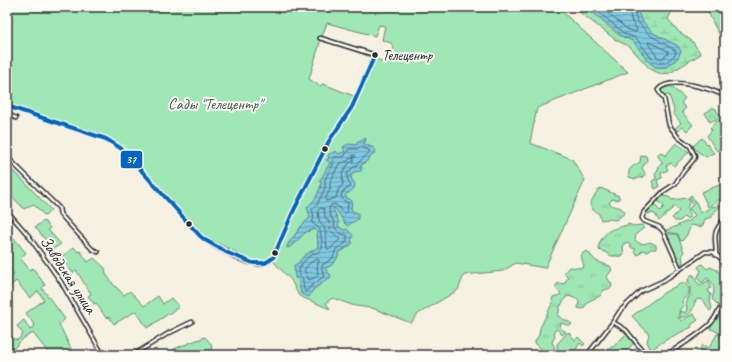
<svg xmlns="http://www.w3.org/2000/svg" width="732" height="362" font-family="Caveat,sans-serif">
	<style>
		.grass { fill: url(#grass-tufts); stroke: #658970 }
		.wetland { fill: url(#wetland-marsh); stroke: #658970 }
		.garden { fill: #9fe7b4; stroke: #658970; fill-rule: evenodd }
		.water { fill: url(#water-rules); stroke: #5e8998 }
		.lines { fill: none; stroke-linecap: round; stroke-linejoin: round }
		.shore { stroke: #4d6a74; stroke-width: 1 }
		.minor-casing { stroke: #2b2b2b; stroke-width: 5.5 }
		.tertiary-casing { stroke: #2b2b2b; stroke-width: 6 }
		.minor { stroke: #fdfcf7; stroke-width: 2.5 }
		.tertiary { stroke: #fdfcf7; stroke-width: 3 }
		.bus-1-casing { stroke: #fdfcf7; stroke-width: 7 }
		.bus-1 { stroke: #0065bd; stroke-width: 4 }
		.bus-dot { fill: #2b2b2b; stroke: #fdfcf7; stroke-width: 1.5 }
		.labels { text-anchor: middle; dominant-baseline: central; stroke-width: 4; stroke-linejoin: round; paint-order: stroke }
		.bus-label { font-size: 15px; fill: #2b2b2b; stroke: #fdfcf7; text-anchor: start }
		.park-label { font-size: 16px; fill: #485a4d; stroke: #fdfcf7 }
		.street-label { font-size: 16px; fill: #2b2b2b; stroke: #fdfcf7 }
		.line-badge { stroke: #fdfcf7; stroke-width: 1.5 }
		.badge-label { font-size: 11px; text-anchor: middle; font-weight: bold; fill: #fff }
	</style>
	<defs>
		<pattern id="grass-tufts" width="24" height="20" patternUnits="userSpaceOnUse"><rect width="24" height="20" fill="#9fe7b4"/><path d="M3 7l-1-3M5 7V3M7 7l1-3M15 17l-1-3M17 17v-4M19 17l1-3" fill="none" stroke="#89c69b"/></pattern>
		<pattern id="wetland-marsh" width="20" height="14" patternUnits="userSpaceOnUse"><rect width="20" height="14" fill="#9fe7b4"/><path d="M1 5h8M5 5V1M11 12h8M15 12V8" fill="none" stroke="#89c69b"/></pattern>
		<pattern id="water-rules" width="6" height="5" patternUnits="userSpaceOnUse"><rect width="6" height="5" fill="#80c8e1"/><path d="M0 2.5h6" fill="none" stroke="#69a3b7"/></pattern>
	</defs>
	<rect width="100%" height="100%" fill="#f7f1e3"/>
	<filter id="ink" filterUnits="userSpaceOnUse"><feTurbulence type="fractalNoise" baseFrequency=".025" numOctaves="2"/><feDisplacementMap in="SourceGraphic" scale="8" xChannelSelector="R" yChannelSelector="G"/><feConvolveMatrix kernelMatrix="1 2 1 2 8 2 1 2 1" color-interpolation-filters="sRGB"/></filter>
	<g filter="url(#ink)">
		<g class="grass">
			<polygon points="713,108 716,109 717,112 720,114 725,113 725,119 715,119 710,122 705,113"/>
			<path d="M643,155L646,156L647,160L642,168C644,171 646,174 644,177L635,179L629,177C627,167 634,166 640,162L641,156Z"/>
			<path d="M600,188L603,189L619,196V199L616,200L612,199L609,203L611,205C616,207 622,206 625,213L616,220L608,219L601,220L599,214L593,210L590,204L596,193Z"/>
			<path d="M691,195L697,204L700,212H703L711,207L717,206L720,200L722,202L720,207L715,211L712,217L705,219L703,225L700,227L691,225L687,235L682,241L680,240L678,234L667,232L666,230C674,229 681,222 690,221L695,215L690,210V207L693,205L689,197Z"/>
			<path d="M629,224L633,226L642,225L644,228L636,234L635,240C640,245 644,244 650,242L656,245V249H651L647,252L643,250L638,255L634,252L636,249L632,248L628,243H624L623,249L624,255L620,257L618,256H611L605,252L599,250V244C608,226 614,230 629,224Z"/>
			<path d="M587,251L596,261L610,266C614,272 609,272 607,277L612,285L611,288L604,290L600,296L589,301L583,309L578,308L579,300L569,296L566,297L560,307L558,316L572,324L570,326L561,323L560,328L566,332L562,335L557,329L554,331L555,336L552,342L556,351L561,355H540L541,349L535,343V341L539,335L540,328L553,302L552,300L553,297L560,295L561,294L555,287L558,283L564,284L568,277L564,273L569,267L582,268L584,266L581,256L583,253Z"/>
			<path d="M691,275H694L696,281L701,285L709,280L711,288L708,290L711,295L710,300L712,309L710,311L703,300L697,299C691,307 696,314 680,318V312L682,311L685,313L687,309L686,304L690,293V287L688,280Z"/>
			<polygon points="725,314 725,320 723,322 725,324 725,333 720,334 714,330 710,329 717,318"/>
		</g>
		<g class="wetland">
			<path d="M573,7C594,7 605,28 623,37C626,39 631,39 634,42C643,50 650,72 666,67C670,66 675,60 678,58V46L653,33L640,19L636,7H674L668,19L679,32L692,41L701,54L670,73L661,74L650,69L630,47L616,40Z"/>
			<path d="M706,7H718C722,20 725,31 725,44L714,25Z"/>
		</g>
		<g class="garden">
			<path d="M7,7H557L628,72L537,108L530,143L572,159L585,180L545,268L516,263L503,271L464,275L458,290L418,314L411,323L372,308L355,306L332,298L326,303L330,309L299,296L291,280L270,258L256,262L205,237L126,150L111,139L7,104ZM327,23L375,36L379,25L385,26L382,40L391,43L394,48L386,63L378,60L372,53L322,37ZM321,39L371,57L354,96L323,84L320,86L309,79ZM366,140L364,144L368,145L376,151L367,161L361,165L362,169L354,172L352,175H350L352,180L349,193L346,194L345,196L346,199L347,198L352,201L351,208L352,221L349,224H345L341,216L334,207L333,209L336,217L338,226L352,237L350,246L339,253C337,260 333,266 325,268L331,276C327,279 324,282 320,285C316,289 315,287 310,294L300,289L299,279L295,265L299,263C301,255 312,252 318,247L317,231L315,229L306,232L290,247L287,248L288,244L303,224L309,219L310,216L307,207L313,203L321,187L323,176L325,174L330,163L327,159L329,158L328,155L343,153L351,145H356Z"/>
			<polygon points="670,86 685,98 681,103 686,108 682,112 693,125 687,131 683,127 677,132 674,129 681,123 673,113 674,110 669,95 664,96 660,89"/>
			<polygon points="716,121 725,121 725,144 717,151 707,136 712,130 710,128"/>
			<polygon points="702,138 714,153 706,157 697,151 693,146"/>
			<polygon points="676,143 689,152 674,166 671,163 666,166 668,170 661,173 662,178 657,180 659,187 655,189 652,181 656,179 655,173 659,169 658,166 663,163 657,155 661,152 665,156"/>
			<polygon points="12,171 17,174 51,210 45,216 33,204 24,209 7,191 7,174"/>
			<path d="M725,183V195C719,199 714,204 708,207L701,192Z"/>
			<polygon points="661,196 669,197 672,200 688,198 690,202 687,207 689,210 688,213 691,217 686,219 684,217 680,221 675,221 672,218 679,211 675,206 659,221 655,214 651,213 647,214 645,212 654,204 660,211 664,207 657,200"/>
			<polygon points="44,221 50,228 48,230 61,244 53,249 35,227"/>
			<polygon points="667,234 677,234 684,252 682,254 683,263 682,264 679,263"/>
			<polygon points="13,237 26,253 20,258 30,270 33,268 45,285 42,288 65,319 59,324 74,355 50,355 33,333 24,338 13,349 7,343 7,337 9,334 14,339 18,340 23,334 17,326 24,320 30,330 35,326 26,313 44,300 38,291 30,298 16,281 10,286 7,283 7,279 14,274 7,265 7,238 9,240"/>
			<polygon points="74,247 78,252 80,251 88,262 94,258 105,268 106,274 113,284 124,295 130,291 144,306 158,296 163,304 171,298 179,307 147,328 136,311 114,324 109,317 106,318 96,303 94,304 88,296 91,294 76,270 73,273 60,258"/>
			<path d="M702,264L707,269L710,267L717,270L725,279V307H720L712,299C715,291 715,283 707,278L702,283L697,278L701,271L698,267Z"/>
			<path d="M684,282L689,288V293L682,301L684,306L680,309L678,317L681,321L693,314L698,320L691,325L692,327C677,334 664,340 651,350L647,342L649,334L632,316L665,292Z"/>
			<polygon points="568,332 575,340 578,337 585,344 583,346 580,343 572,355 566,355 562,351 560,352 557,347 557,344"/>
			<polygon points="626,334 635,342 629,348 636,354 642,351 645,355 603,355 611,346 613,347"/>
			<polygon points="717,334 725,338 725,349 721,355 692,355 699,350 703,345 709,348"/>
			<polygon points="205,337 212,345 211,351 207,355 169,355 168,353 176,348"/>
		</g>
		<g class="water">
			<polygon points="581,7 636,7 641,19 653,33 678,46 681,51 678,58 666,67 656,67 649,62 633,41 623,37 594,13"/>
			<path d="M366,138L364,144L374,148L376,151L367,161L361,165V171L354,172L352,175H350L352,180L355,184C355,192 348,191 345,196L346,198L350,199L352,201L351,208L352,211L358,213V219L347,226L334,207L333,209L339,222L338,226L344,230L347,229L353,235L351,240L353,243L339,252C338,260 332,266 325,268L331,276L330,278C323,280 321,285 314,288L309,297L301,294L299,284V279L295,278L294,265L299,263C301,255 312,252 318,247L317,231L315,229L306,232L290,247L287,248L288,244L303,224L309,219L310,216L307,207C314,202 321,191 321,182L319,181C324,176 325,169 330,163L326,160L329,158L328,155L336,151L339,154L345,151L343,148L344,146L349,144L356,145L358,141H361Z"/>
		</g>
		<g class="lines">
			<g class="shore">
				<polyline points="589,7 596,10 625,34 636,38 652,59 657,63 665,63 675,55 676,51 650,35 637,21 633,7"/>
				<polyline points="600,7 627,29 636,32 637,29 632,22 628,7"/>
				<polygon points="649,42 668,51 668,54 663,58 658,58 649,45"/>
				<path d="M360,147L369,150L370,152L359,162L356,166L351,169L347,174L348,181L351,186L349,188L343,191L341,196L343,200L348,203L347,212L344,213L335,204L331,205L329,209L330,215L334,222L335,228L341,234L347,235V242L336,249L333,258L322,265V269L324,276L317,282L312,285L307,291H305C301,285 306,280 299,274C298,266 306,258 313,254C315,253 319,253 321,250C323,247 322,241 321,237C320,227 319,228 312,223L314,217L312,209L317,205L325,188V179L333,165V157H344L349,149H357Z"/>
				<path d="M353,155H355L356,157L353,158V162L349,163C343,172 341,173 343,184L338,190L336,198L326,201L325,199L330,190V182L339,164L348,161L350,158H353Z"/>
				<polygon points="321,208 324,209 325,217 329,222 330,230 340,239 329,250 327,248 325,229 319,220 318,211"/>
				<polygon points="316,259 319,260 317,267 318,274 314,278 309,280 304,270 308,265"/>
			</g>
			<defs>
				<g id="minor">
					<polyline points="320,38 375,55"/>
					<polyline points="7,114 16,118"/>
					<polyline points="7,157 59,208 60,214 92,249 98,252"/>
					<polyline points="7,211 28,235 61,282 103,355"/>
					<path d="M716,255C716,235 711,235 725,218"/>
					<path d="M680,269L663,231L659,227L644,221L642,218L644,212L664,191L675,184L683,172L694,159L695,156L690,146L678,137L669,125L664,99L658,90C670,75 711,89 725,96"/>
					<polyline points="7,285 8,289 7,292"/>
					<polyline points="613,322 626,330 646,355"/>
					<polyline points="133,355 169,333 192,322"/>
					<polyline points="587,355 613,322 620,311 641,291 663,281 705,252 713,252 725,262"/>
					<path d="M667,355C681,344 699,336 711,323C715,319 716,314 720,309L725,308"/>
				</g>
				<path id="tertiary" d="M7,106L106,139L122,149L200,236C211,245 244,264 259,264C265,264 269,262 273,258L292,214L329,141L352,107L375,55"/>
			</defs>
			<use href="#minor" class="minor-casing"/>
			<use href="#tertiary" class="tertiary-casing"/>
			<use href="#minor" class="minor"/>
			<use href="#tertiary" class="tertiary"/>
			<defs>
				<polyline id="bus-1" points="7,106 106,139 122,149 200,236 205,240 228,253 253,263 265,263 273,258 292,214 329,141 352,107 375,55"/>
			</defs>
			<use href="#bus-1" class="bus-1-casing"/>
			<use href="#bus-1" class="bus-1"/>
		</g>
	</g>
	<g class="bus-dot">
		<circle cx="375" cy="55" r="3.5"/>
		<circle cx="325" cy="149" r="3.5"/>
		<circle cx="189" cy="224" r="3.5"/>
		<circle cx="275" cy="253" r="3.5"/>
	</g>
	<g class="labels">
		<g class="bus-label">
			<text x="382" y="55">Телецентр</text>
		</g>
		<g class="park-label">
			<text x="215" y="104">Сады "Телецентр"</text>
		</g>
		<g class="street-label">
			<text transform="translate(68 275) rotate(57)">Заводская улица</text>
		</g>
	</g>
	<rect class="line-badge" x="120" y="150" width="23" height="19" rx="4" fill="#0065bd"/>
	<g class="badge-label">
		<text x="131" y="163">37</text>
	</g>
	<rect width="732" height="362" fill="none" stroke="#fdfcf7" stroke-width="24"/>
	<rect x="12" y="12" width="708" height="338" fill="none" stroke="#2b2b2b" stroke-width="1.5" filter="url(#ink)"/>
</svg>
